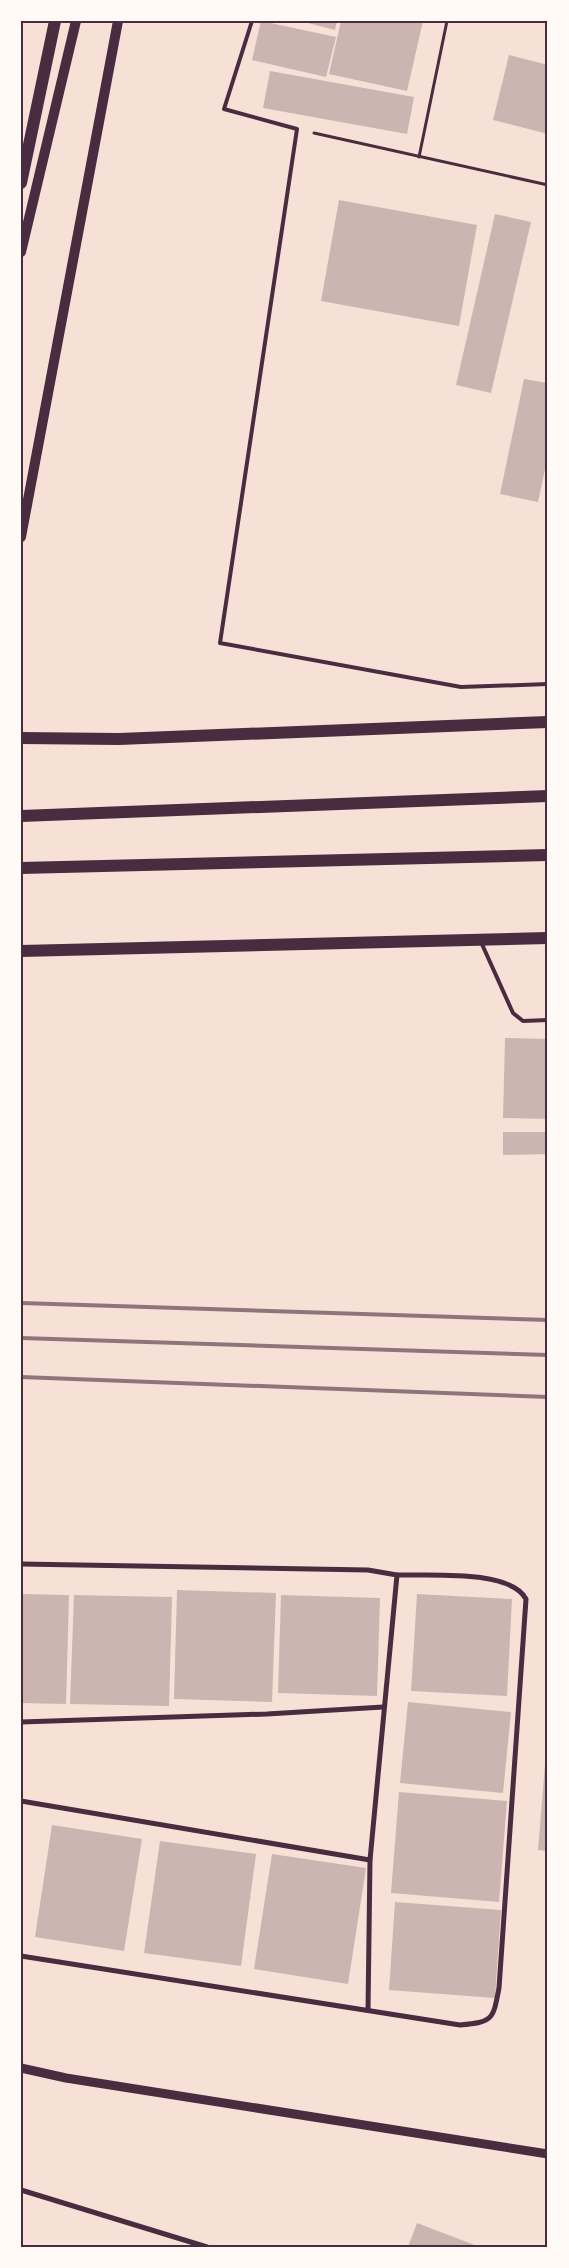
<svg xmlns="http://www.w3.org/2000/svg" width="569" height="2268" font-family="'Public Sans',sans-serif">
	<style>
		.building { fill: #ccb4b1 }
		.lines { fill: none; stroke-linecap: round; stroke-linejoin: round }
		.path { stroke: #4a2c40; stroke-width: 3 }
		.service { stroke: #4a2c40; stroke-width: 4 }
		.minor { stroke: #4a2c40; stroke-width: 5 }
		.tertiary { stroke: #4a2c40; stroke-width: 9 }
		.secondary { stroke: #4a2c40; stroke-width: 10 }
		.primary { stroke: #4a2c40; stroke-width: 12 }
		.rail { stroke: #8f747c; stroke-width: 4 }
		.neatline { fill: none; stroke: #4a2c40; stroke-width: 2 }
	</style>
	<rect width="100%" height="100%" fill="#f7e1d7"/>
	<g class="building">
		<polygon points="261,21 336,37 326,77 252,60"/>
		<polygon points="300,21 337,21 335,30"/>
		<polygon points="341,21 423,21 407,91 329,74"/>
		<polygon points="509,55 548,65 548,134 493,120"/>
		<polygon points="270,71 414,97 407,134 263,108"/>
		<polygon points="339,200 477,225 459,326 321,301"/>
		<polygon points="495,214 531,222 491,393 456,385"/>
		<polygon points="524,379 548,383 548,455 538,502 500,494"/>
		<polygon points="505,1038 548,1039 548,1119 503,1118"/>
		<polygon points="503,1132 548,1132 548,1154 503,1155"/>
		<polygon points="177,1590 276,1593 272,1702 174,1699"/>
		<polygon points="21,1594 69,1595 66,1704 21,1703"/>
		<polygon points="417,1594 512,1599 507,1696 411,1691"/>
		<polygon points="74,1595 172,1597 169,1706 70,1704"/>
		<polygon points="281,1595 380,1598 377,1696 278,1693"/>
		<polygon points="408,1702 511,1712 503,1793 400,1783"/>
		<polygon points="545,1764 548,1764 548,1851 538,1850"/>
		<polygon points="399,1792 507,1801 499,1902 391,1893"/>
		<polygon points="52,1825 142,1839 124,1951 35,1937"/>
		<polygon points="160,1841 256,1854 241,1966 144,1953"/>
		<polygon points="272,1854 366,1868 348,1984 254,1969"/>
		<polygon points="395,1902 501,1910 495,1998 389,1990"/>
		<polygon points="417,2223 480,2247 408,2247"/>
	</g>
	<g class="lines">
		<g class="path">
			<polyline points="314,133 548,185"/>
			<polyline points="419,157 447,21"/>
		</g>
		<g class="service">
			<polyline points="252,21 224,109 297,129 220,643 461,687 548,684"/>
			<polyline points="481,942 513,1013 523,1021 548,1020"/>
		</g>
		<g class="minor">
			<polyline points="21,1564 368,1570 397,1575 370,1860 21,1801"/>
			<polyline points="21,1722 267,1714 383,1707"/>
			<path d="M21,1956L460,2025C493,2022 493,2020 499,1988L526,1599C510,1569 428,1576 397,1575"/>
			<polyline points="368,2010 370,1860"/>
			<polyline points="21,2190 207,2247"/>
		</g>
		<polyline class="tertiary" points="21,2068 66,2078 548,2154"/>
		<g class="secondary">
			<polyline points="21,252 76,21"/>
			<polyline points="21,537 118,21"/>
		</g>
		<g class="primary">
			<polyline points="21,183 55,21"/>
			<polyline points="21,738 119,739 548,722"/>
			<polyline points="21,816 548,796"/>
			<polyline points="21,868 548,855"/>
			<polyline points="21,951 548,938"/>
		</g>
		<g class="rail">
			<polyline points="21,1303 548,1320"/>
			<polyline points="21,1338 548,1355"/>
			<polyline points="21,1377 548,1397"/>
		</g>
	</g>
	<rect width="569" height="2268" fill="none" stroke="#fffaf5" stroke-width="45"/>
	<rect x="22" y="22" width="524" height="2224" class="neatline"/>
</svg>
